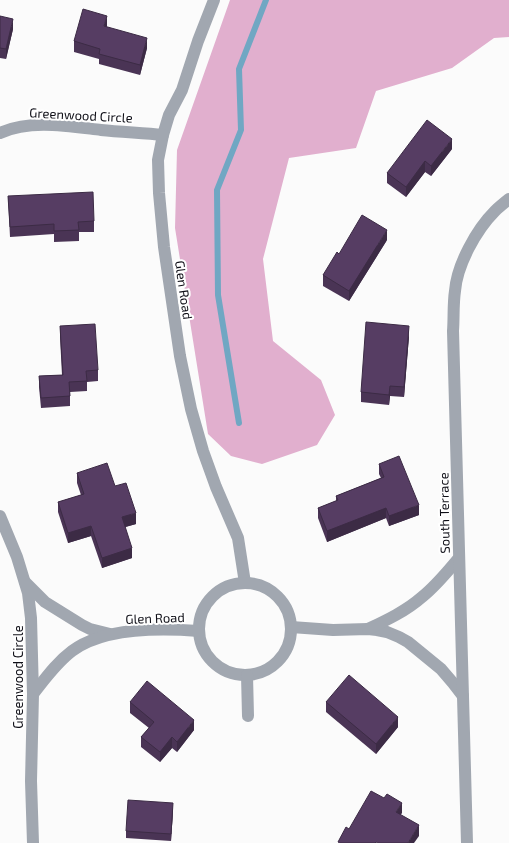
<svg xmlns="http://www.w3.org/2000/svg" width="509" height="843" font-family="'Exo 2',sans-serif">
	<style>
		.forest { fill: #e1afce }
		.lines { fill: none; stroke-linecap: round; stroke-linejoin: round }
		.stream { stroke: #70a7c3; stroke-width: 6 }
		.street { stroke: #a1a7b0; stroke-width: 12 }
		.wall { fill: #4a3455 }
		.shaded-wall { fill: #3c2b45 }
		.building { fill: #563d63; stroke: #3c2b45 }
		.labels { text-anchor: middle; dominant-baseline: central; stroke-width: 4; stroke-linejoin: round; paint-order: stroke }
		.street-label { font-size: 13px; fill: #0f0f17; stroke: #fff }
	</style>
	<rect width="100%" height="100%" fill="#fbfbfb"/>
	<polygon class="forest" points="230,0 509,0 509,37 494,38 452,68 376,91 356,148 289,158 263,259 273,341 321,380 335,415 317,445 262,464 231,456 208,434 175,228 177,150"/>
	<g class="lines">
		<polyline class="stream" points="239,423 218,295 217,190 241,130 239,69 266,0"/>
		<g class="street">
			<polyline points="214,0 198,41 182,90 169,115 163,135 158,160 159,193 164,247 180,356 191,409 203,451 216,487 238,538 245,583"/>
			<path d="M0,133C30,119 68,126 101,130C121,132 142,133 163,135"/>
			<polyline points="0,516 17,557 28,593 31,618 33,694 31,781 33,843"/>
			<polyline points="25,582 45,602 82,625 90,629 110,634"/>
			<circle cx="245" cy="629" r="46"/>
			<polyline points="291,627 333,630 368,629 377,630 387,632 399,637 408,642 441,669 453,683 463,696"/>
			<path d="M368,629C387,620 406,611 422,597C436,586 447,572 459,558"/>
			<polyline points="247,675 248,716"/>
			<path d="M33,694C45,679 56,663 72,651C104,627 160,628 199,631"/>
			<path d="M467,843L453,331C454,318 453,304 455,291C457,265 476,230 495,211C499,207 504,203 509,199"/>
		</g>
	</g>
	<g class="wall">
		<polygon points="0,16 13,29 6,59 0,58"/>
		<polygon points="107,27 147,48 140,75 99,64 99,59 74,52 74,41"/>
		<polygon points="452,149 431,176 425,172 406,197 387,183 387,173"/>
		<polygon points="8,196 94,221 94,232 79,232 79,241 54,242 54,234 10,237"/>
		<polygon points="387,240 349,301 323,286 323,275"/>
		<polygon points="60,326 98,370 98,381 87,382 87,391 70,392 70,406 41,408 39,387 39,376 62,375 60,337"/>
		<polygon points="409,336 404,397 390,396 389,405 361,402 361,392"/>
		<polygon points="379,464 419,515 389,526 386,518 327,542 318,518 318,508 336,501 336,496 381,478 379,474"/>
		<polygon points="77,473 115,486 136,524 125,527 132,558 102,568 91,536 68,543 58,512 58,502 81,495 77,483"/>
		<polygon points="130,702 194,730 177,752 172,748 160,762 141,747 141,737 149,728 130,713"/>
		<polygon points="326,702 398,727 376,754 326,712"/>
		<polygon points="173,810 171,841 126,838 126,831"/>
	</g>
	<g class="shaded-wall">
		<polygon points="107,16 107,26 104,36 104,26"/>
		<polygon points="13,19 13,29 6,59 6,49"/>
		<polygon points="147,38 147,48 140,75 140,65"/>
		<polygon points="452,139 452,149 431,176 431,166"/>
		<polygon points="425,161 425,172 406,197 406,187"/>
		<polygon points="387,230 387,240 349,301 349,291"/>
		<polygon points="409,326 409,336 404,397 404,387"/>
		<polygon points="390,386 390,396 389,405 389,395"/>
		<polygon points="419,505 419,515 389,526 389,516"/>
		<polygon points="386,508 386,518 327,542 327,531"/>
		<polygon points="136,513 136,524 122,528 122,517"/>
		<polygon points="91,526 91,536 68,543 68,533"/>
		<polygon points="132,548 132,558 102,568 102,558"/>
		<polygon points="398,717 398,727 376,754 376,744"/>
		<polygon points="194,720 194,730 177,752 177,742"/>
		<polygon points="172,737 172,748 160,762 160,752"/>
		<polygon points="173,803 173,810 171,841 171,834"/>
		<polygon points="402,803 402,813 396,822 396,812"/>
		<polygon points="419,825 419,836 414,843 408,843"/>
	</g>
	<g class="building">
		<polygon points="83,9 107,16 104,26 147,38 140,65 99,54 100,49 74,41"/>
		<polygon points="0,16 13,19 6,49 0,48"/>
		<polygon points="427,120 452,139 431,166 425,161 406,187 387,173"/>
		<polygon points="93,192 94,221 78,222 79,230 54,231 54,224 10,227 8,196"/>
		<polygon points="362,215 387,230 349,291 323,275 337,252 339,254"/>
		<polygon points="366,322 409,326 404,387 390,386 389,395 361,392"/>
		<polygon points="95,324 98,370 86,371 87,381 69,382 70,396 41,398 39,376 63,375 60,326"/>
		<polygon points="399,456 419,505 389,516 386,508 327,531 318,508 338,500 336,496 384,477 379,464"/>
		<polygon points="107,463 115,486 126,483 136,513 122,517 132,548 102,558 91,526 68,533 58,502 84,494 77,473"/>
		<polygon points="349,675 398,717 376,744 326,702"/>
		<polygon points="147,681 194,720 177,742 172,737 160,752 141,737 154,722 130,702"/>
		<polygon points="371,791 384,798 387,794 402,803 396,812 419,825 408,843 378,843 376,842 375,843 340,843 338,842 346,827 349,829"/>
		<polygon points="128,800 173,803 171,834 126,831"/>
	</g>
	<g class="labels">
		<g class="street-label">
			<text transform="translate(81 115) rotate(3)">Greenwood Circle</text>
			<text transform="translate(184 290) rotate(82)">Glen Road</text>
			<text transform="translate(444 513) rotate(-91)">South Terrace</text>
			<text transform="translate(155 618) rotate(-2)">Glen Road</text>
			<text transform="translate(18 677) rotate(-90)">Greenwood Circle</text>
		</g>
	</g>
</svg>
